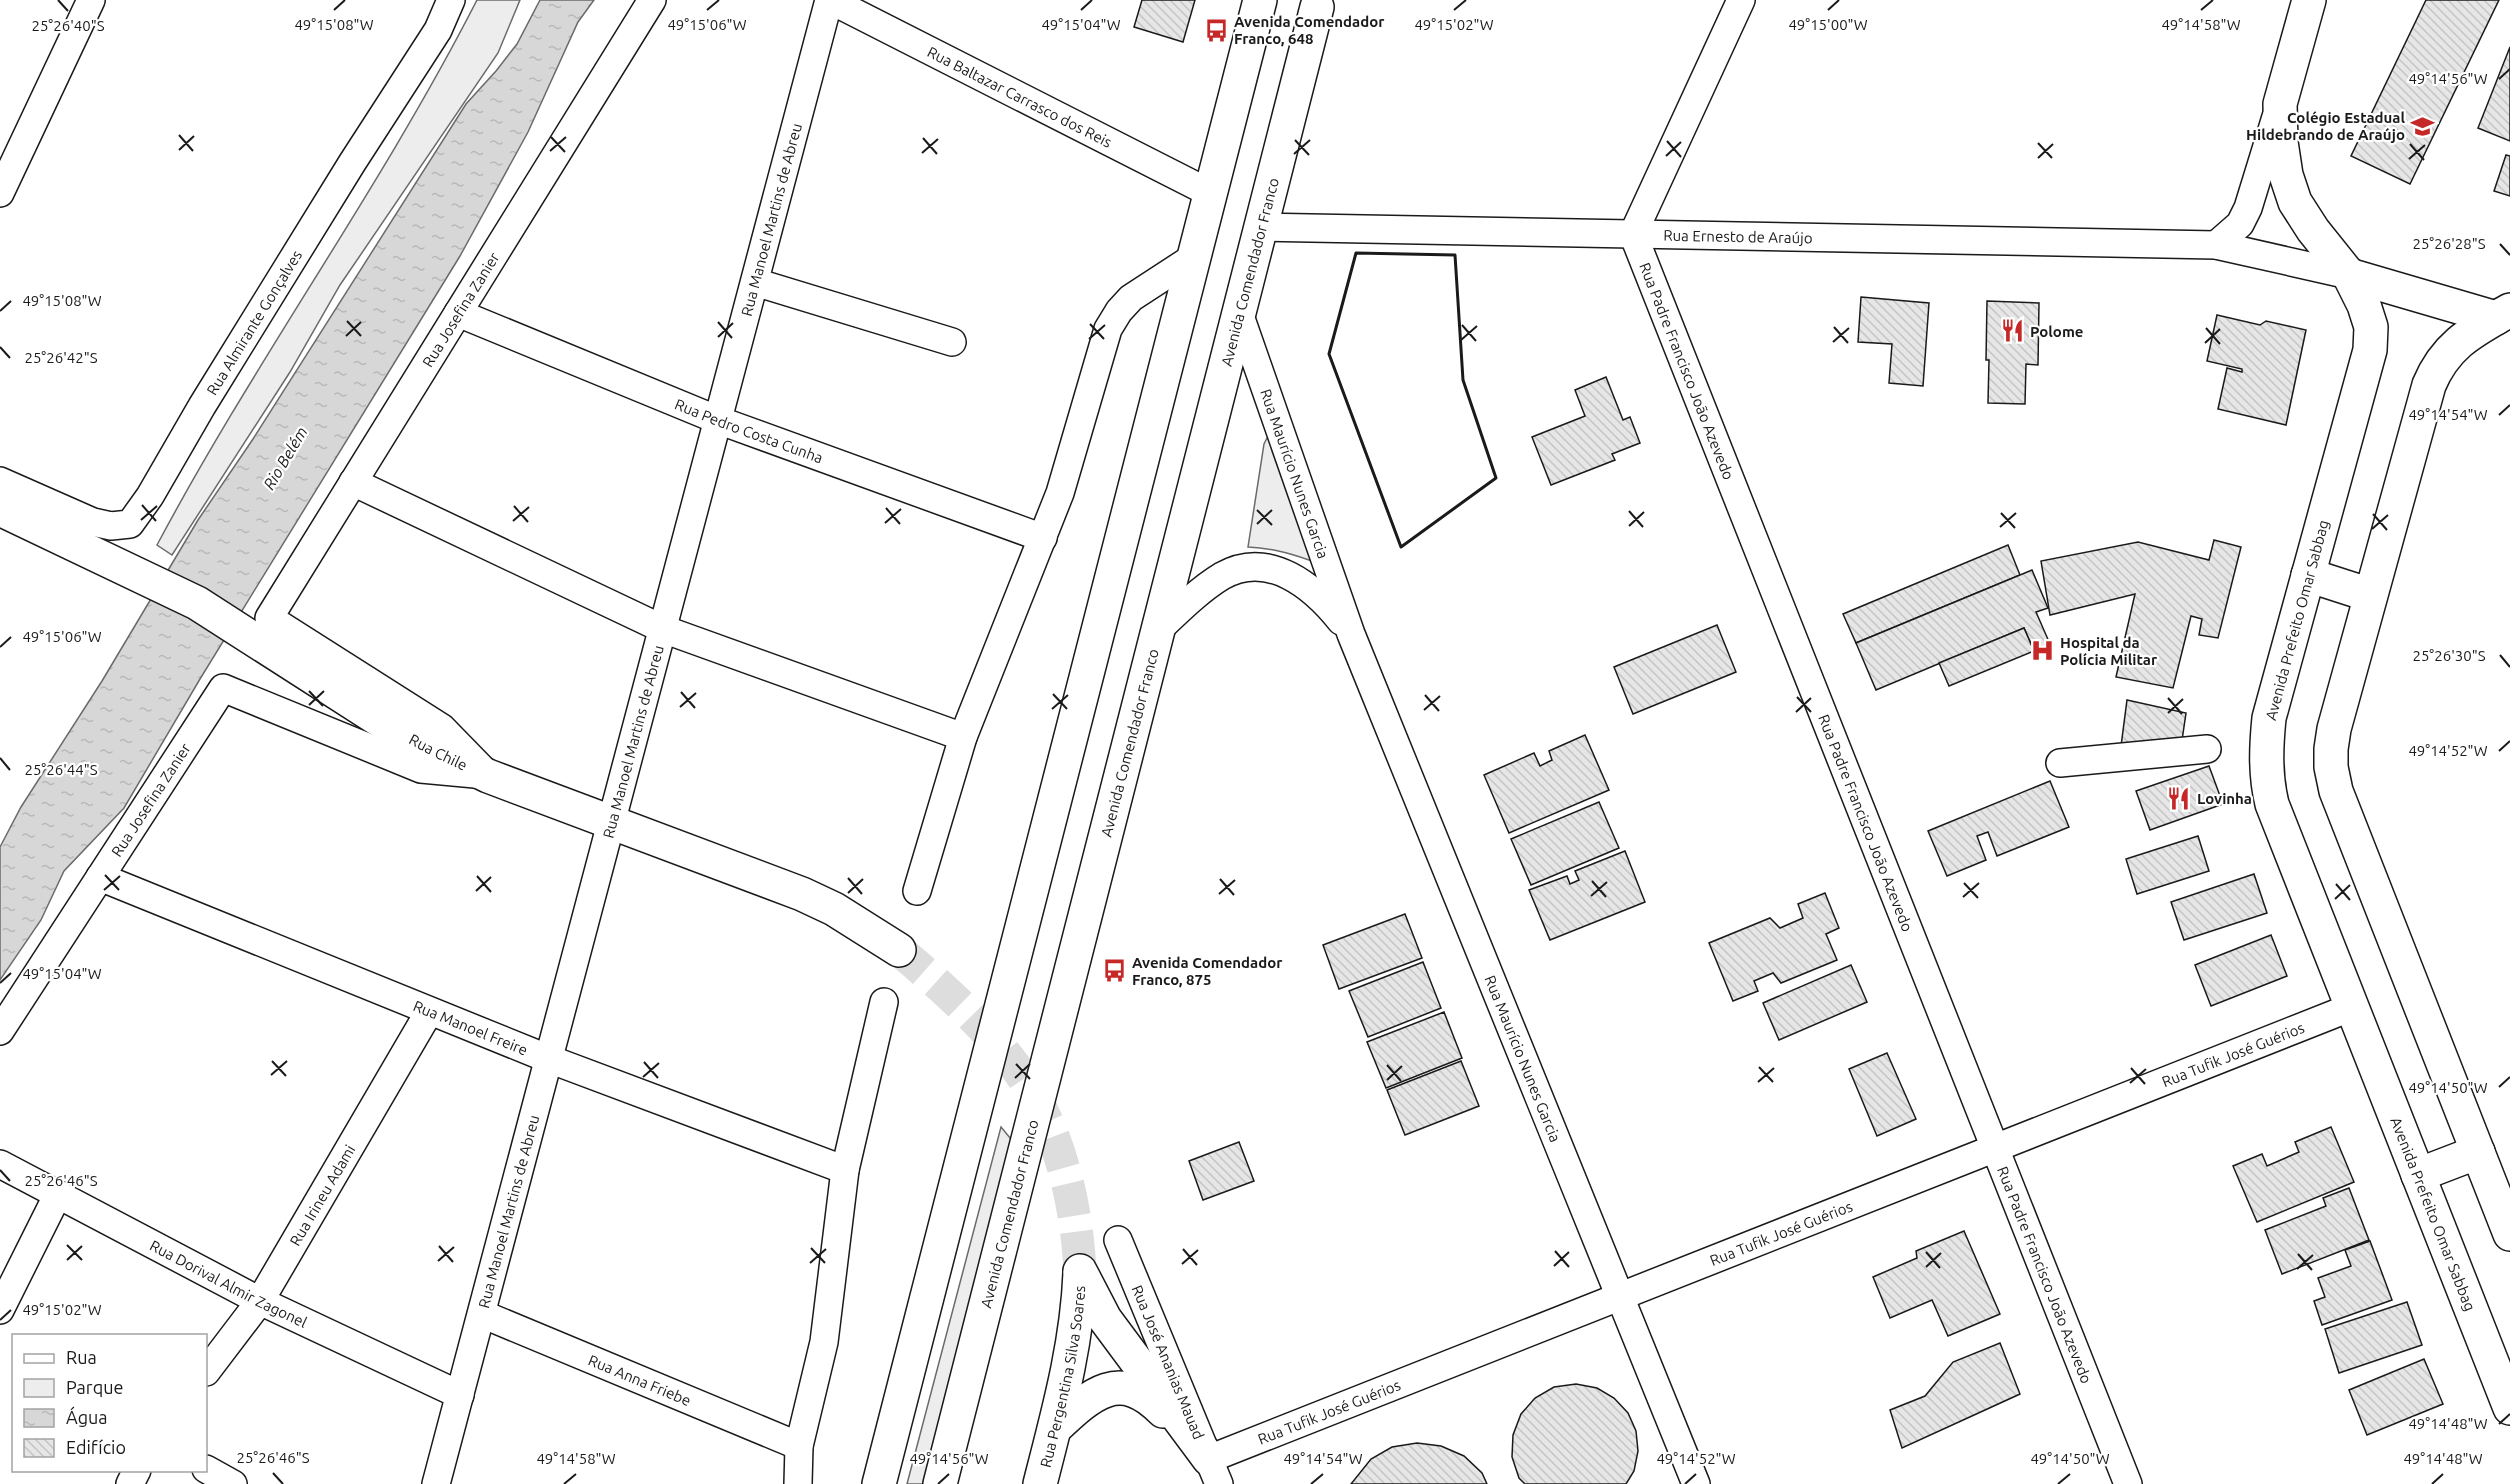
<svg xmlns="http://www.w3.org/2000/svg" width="2510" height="1484" font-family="Ubuntu,sans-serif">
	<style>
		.green { fill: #ededed; stroke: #6a6a6a; stroke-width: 1.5 }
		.water { fill: url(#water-ripples); stroke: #6a6a6a; stroke-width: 1.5 }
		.building { fill: url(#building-back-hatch); stroke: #1a1a1a; stroke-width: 1.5 }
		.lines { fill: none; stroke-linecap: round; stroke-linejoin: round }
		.secondary-tunnel { stroke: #ddd; stroke-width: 33; stroke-dasharray: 33 16; stroke-linecap: butt }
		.street-casing { stroke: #1a1a1a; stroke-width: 30 }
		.secondary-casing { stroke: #1a1a1a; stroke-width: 36 }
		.primary-casing { stroke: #1a1a1a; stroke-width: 36 }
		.highway-casing { stroke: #1a1a1a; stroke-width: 36 }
		.street { stroke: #fff; stroke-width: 27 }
		.secondary { stroke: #fff; stroke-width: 33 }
		.primary { stroke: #fff; stroke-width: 33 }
		.highway { stroke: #fff; stroke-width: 33 }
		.wall { stroke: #1a1a1a; stroke-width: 3 }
		.ticks { fill: none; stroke: #1a1a1a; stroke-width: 2 }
		.labels { text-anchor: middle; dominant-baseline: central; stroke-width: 4.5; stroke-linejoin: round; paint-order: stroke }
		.poi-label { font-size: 15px; font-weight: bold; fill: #1a1a1a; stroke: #fff; text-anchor: start }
		.street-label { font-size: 15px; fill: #1a1a1a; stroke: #fff }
		.water-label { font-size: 16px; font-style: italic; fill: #1a1a1a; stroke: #fff }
		.ticks-label { font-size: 15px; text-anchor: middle; fill: #1a1a1a; stroke: #fff; stroke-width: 4.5; stroke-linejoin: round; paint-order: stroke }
	</style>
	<defs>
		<pattern id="water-ripples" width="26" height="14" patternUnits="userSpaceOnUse" patternTransform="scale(1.5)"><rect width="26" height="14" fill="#d7d7d7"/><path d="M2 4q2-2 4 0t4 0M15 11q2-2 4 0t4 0" fill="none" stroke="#b8b8b8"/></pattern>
		<pattern id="building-back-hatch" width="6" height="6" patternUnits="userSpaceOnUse" patternTransform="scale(1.5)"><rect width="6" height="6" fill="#e6e6e6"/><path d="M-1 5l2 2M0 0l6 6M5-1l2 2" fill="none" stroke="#c5c5c5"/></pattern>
	</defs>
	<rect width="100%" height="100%" fill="#fff"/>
	<g class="green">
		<path d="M477,0H520L498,53L340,285L290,372L172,555L157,545C256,359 381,188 477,0Z"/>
		<path d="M1267,438L1272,439L1320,564C1296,555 1274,548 1248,547L1264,444Z"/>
		<polygon points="1001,1127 1020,1150 933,1484 907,1484"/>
	</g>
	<polygon class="water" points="540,0 594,0 578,22 528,132 460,256 200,679 124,808 64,871 41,920 0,980 0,847 21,807 102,681 198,520 253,439 466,104 496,71 517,44"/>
	<g class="building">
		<polygon points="1142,0 1195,0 1183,42 1134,27"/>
		<polygon points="2426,0 2499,0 2410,184 2351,156"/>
		<polygon points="2510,47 2510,141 2478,128"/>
		<polygon points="2506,155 2510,156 2510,196 2494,191"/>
		<polygon points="1861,297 1929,303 1923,386 1889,383 1892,344 1858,342"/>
		<polygon points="1987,301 2039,303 2038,365 2026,364 2025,404 1988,403 1989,360 1986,360"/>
		<polygon points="2217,315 2260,325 2266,321 2306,330 2286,425 2218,409 2227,368 2242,372 2242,369 2207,361"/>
		<polygon points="1606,377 1623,420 1630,417 1640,443 1612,454 1615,460 1551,485 1532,437 1585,416 1575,390"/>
		<polygon points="2214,540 2241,547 2218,638 2199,635 2202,619 2191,616 2173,688 2116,677 2135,594 2050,615 2041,561 2138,542 2209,560"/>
		<polygon points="2008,545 2020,575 1856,643 1843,614"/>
		<polygon points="2032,570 2048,608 2036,612 2050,644 2034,651 2024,628 1876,690 1856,643"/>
		<polygon points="1717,625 1736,672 1633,714 1614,667"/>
		<polygon points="2024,628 2034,651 1949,686 1939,663"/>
		<polygon points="2127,700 2186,713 2181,747 2120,754"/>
		<polygon points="1585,735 1609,790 1509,833 1484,775 1534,753 1540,766 1552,760 1549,751"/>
		<polygon points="2209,766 2223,804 2150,830 2136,791"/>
		<polygon points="2050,781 2069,827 1997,856 1988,832 1977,836 1986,860 1947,876 1928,831"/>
		<polygon points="1599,802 1619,848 1531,885 1511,839"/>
		<polygon points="2198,836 2209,871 2137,894 2126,859"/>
		<polygon points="1625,851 1645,902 1550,940 1529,890 1567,876 1570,884 1579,880 1575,871"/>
		<polygon points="2254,874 2267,913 2184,940 2171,902"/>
		<polygon points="1825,893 1839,928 1826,934 1837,960 1781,983 1773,973 1754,981 1758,991 1733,1001 1709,943 1770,918 1780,928 1803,918 1798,904"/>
		<polygon points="1405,914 1422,958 1339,989 1323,945"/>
		<polygon points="2271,935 2287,976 2211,1006 2195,965"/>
		<polygon points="1423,962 1441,1008 1368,1037 1349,991"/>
		<polygon points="1851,965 1867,1002 1779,1040 1763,1003"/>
		<polygon points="1444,1012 1462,1058 1386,1088 1367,1042"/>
		<polygon points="1887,1053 1916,1119 1877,1136 1849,1069"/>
		<polygon points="1461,1061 1479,1106 1405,1135 1387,1090"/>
		<polygon points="2331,1127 2354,1182 2257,1222 2233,1166 2262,1154 2267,1166 2299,1152 2295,1142"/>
		<polygon points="1239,1142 1254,1181 1203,1200 1189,1161"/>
		<polygon points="2349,1188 2369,1240 2282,1274 2265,1230 2326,1206 2323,1198"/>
		<polygon points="1964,1231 2000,1314 1948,1336 1932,1300 1890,1318 1873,1277 1917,1258 1916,1251"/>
		<polygon points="2370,1241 2392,1300 2322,1325 2314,1301 2325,1297 2318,1278 2351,1266 2345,1250"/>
		<polygon points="2407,1302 2422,1345 2339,1373 2325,1329"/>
		<polygon points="2000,1343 2020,1394 1902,1448 1890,1410 1925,1396 1953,1362"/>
		<polygon points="2424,1359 2443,1404 2367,1435 2349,1390"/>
		<polygon points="1576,1384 1597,1388 1614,1398 1628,1413 1636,1431 1638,1451 1634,1471 1626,1484 1525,1484 1519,1478 1512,1457 1513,1435 1521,1414 1535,1398 1554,1387"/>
		<polygon points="1417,1443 1441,1446 1464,1456 1482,1473 1487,1484 1351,1484 1371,1459 1392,1447"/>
	</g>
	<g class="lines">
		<path class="secondary-tunnel" d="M899,950C947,991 1006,1043 1036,1099C1064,1151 1077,1212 1080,1271"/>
		<defs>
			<g id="street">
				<path id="s1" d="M830,0L1210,193"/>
				<path id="s2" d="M1741,0L1633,234L2128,1484"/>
				<polyline points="0,193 91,0"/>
				<path id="s3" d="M1260,227L2216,245L2349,275"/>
				<polyline points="2216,245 2240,224 2248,208 2276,117"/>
				<polyline points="755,282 952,342"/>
				<path id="s4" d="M458,313L718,420L1043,538"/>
				<path id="s5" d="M1239,313L1351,634L1696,1484"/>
				<path id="s6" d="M0,481L93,522L111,526L130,524L150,496L202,406L352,163L438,30L451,0"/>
				<polyline points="353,482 663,629 963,737"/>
				<path d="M1158,630C1178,611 1199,590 1222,576C1269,549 1314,587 1341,621"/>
				<polyline points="2060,763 2207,749"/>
				<path id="s7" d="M481,768L442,728L269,618L652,0"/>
				<path id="s8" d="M100,877L549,1059L845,1170"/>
				<polyline points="917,891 963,737 1060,493 1108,329 1119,311 1131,298 1194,257"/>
				<path id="s9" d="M0,1031L223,688L421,769L475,774"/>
				<path id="s10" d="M0,1164L260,1301L460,1395"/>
				<path id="s11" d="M1118,1240L1219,1484"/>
				<polyline points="0,1310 58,1194"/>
				<path id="s12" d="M482,1314L799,1446"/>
				<path id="s13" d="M206,1372L260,1301L429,1012"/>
				<path id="s14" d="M1209,1459L2352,1007"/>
				<polyline points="206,1469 233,1484"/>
				<polyline points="130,1484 137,1470"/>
				<path id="s15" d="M436,1484L829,0"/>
				<polyline points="798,1484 799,1446 824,1342 845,1170 884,1002"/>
			</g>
			<g id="secondary">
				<path id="s16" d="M0,509L197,603L389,726L434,750L488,776L802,894L834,909L899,950"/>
				<polyline points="1080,1271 1105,1319 1209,1459"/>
				<path d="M1055,1428C1091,1394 1120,1367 1163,1411"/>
				<path id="s17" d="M1040,1484C1058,1413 1077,1346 1080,1273"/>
			</g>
			<g id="primary">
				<path id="s18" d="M2309,0L2280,104L2281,142L2286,175L2295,202L2313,230L2349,275L2364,305L2371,327L2370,350L2269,718C2266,748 2265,775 2272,804L2510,1408"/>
				<polyline points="2349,275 2496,318"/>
				<path d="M2510,310C2473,331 2446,344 2429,385L2334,729L2331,749V767L2336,791L2510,1234"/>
				<polyline points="2308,575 2370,595"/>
				<polyline points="2418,1175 2478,1152"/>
			</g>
			<g id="highway">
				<polyline points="879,1484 1260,0"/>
				<path id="s19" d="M940,1484L1317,7"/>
			</g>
		</defs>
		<use href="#street" class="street-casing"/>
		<use href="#secondary" class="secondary-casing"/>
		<use href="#primary" class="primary-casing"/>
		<use href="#highway" class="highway-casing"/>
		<use href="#street" class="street"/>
		<use href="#secondary" class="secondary"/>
		<use href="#primary" class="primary"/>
		<use href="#highway" class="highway"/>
		<polygon class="wall" points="1356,253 1455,255 1463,380 1496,478 1401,547 1329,354"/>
	</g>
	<path class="ticks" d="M58,0L68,11M334,10L345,0M707,10L719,0M1081,10L1092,0M1454,10L1466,0M1828,10L1839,0M2201,10L2213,0M2499,79L2510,69M179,135L193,151M551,137L565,152M923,138L937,154M1295,140L1309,155M1667,141L1681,157M2038,143L2052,158M2410,144L2424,160M179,150L194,136M550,151L566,137M922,153L938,139M1294,154L1310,140M1666,156L1681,142M2038,158L2053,144M2409,159L2425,145M2500,244L2510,255M0,311L11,301M347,321L361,336M718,322L732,338M1090,324L1104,339M1462,325L1476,341M1834,327L1848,343M2206,328L2220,344M346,336L361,322M718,337L733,323M1089,339L1105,325M1461,340L1477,326M1833,342L1849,328M2205,343L2220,329M0,347L10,358M2499,415L2510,405M142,505L156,521M514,506L528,522M886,508L900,524M1257,510L1272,525M1629,511L1643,527M2001,513L2015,528M2373,514L2387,530M141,520L157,506M513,521L529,507M885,523L901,509M1257,524L1272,510M1629,526L1644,512M2000,527L2016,513M2372,529L2388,515M0,647L11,637M2500,655L2510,667M309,691L323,706M681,692L695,708M1053,694L1067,709M1425,695L1439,711M1797,697L1811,712M2168,698L2182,714M309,705L324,691M680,707L696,693M1052,709L1068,695M1424,710L1440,696M1796,712L1811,698M2168,713L2183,699M2499,751L2510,741M0,758L10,770M105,875L119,890M477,876L491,892M848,878L862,894M1220,879L1234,895M1592,881L1606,897M1964,883L1978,898M2336,884L2350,900M104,890L120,876M476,891L491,877M848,893L863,879M1219,894L1235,880M1591,896L1607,882M1963,897L1979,883M2335,899L2350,885M0,983L11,973M272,1061L286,1076M644,1062L658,1078M1016,1064L1030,1079M1387,1065L1401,1081M1759,1067L1773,1082M2131,1068L2145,1084M271,1075L287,1061M643,1077L659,1063M1015,1078L1030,1064M1387,1080L1402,1066M1758,1082L1774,1068M2130,1083L2146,1069M2499,1087L2510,1077M0,1170L10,1181M67,1245L82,1260M439,1246L453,1262M811,1248L825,1263M1183,1249L1197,1265M1555,1251L1569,1267M1926,1252L1940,1268M2298,1254L2312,1270M67,1260L82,1246M438,1261L454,1247M810,1263L826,1249M1182,1264L1198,1250M1554,1266L1569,1252M1926,1267L1941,1253M2297,1269L2313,1255M0,1320L11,1310M2499,1424L2510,1414M273,1473L283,1484M564,1484L576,1474M938,1484L949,1474M1311,1484L1323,1474M1685,1484L1696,1474M2058,1484L2070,1474M2432,1484L2443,1474"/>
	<defs>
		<symbol id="bus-bare" viewBox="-9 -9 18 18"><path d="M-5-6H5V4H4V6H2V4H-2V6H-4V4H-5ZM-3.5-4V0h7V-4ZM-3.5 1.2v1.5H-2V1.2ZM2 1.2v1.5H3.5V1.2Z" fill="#c62828" stroke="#fff" stroke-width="2.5" paint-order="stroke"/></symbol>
		<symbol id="school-bare" viewBox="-9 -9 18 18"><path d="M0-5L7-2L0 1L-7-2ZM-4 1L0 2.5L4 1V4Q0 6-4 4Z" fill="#c62828" stroke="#fff" stroke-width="2.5" paint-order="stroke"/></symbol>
		<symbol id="restaurant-bare" viewBox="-9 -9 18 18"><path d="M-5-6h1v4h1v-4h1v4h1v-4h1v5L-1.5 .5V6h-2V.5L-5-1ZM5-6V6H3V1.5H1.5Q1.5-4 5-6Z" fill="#c62828" stroke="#fff" stroke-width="2.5" paint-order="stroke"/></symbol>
		<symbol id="hospital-bare" viewBox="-9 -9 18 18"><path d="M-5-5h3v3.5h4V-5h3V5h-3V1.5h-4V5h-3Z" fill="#c62828" stroke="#fff" stroke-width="2.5" paint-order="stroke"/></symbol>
	</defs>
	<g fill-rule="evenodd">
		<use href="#bus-bare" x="1200" y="14" width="33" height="33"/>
		<use href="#school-bare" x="2406" y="110" width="33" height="33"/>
		<use href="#restaurant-bare" x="1996" y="314" width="33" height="33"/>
		<use href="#hospital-bare" x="2026" y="634" width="33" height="33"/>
		<use href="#restaurant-bare" x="2162" y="782" width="33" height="33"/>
		<use href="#bus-bare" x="1098" y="954" width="33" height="33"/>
	</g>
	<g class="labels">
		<g class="poi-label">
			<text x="1234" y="21">Avenida Comendador<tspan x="1234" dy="17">Franco, 648</tspan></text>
			<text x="2405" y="117" text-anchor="end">Colégio Estadual<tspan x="2405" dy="17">Hildebrando de Araújo</tspan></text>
			<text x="2030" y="331">Polome</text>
			<text x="2060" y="642">Hospital da<tspan x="2060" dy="17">Polícia Militar</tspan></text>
			<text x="2197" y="798">Lovinha</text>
			<text x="1132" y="962">Avenida Comendador<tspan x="1132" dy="17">Franco, 875</tspan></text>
		</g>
		<g class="street-label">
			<text stroke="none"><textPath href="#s1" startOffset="213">Rua Baltazar Carrasco dos Reis</textPath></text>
			<text stroke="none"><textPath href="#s15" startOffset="1308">Rua Manoel Martins de Abreu</textPath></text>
			<text stroke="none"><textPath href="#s3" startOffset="478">Rua Ernesto de Araújo</textPath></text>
			<text stroke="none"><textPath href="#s19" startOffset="1251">Avenida Comendador Franco</textPath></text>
			<text stroke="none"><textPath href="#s7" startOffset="624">Rua Josefina Zanier</textPath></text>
			<text stroke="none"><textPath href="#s6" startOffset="376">Rua Almirante Gonçalves</textPath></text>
			<text stroke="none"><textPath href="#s2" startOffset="405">Rua Padre Francisco João Azevedo</textPath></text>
			<text stroke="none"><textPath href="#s4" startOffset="314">Rua Pedro Costa Cunha</textPath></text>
			<text stroke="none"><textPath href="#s5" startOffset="170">Rua Maurício Nunes Garcia</textPath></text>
			<text transform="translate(2297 620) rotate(-75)">Avenida Prefeito Omar Sabbag</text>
			<text stroke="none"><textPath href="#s15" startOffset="768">Rua Manoel Martins de Abreu</textPath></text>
			<text stroke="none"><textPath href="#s19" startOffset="765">Avenida Comendador Franco</textPath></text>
			<text stroke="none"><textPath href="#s16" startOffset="502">Rua Chile</textPath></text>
			<text stroke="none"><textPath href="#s9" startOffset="276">Rua Josefina Zanier</textPath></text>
			<text stroke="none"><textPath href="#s2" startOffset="891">Rua Padre Francisco João Azevedo</textPath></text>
			<text stroke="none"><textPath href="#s8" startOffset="400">Rua Manoel Freire</textPath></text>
			<text stroke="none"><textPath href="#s14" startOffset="1101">Rua Tufik José Guérios</textPath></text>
			<text stroke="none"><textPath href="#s5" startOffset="798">Rua Maurício Nunes Garcia</textPath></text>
			<text stroke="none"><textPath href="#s13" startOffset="212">Rua Irineu Adami</textPath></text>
			<text stroke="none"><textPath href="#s15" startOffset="282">Rua Manoel Martins de Abreu</textPath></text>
			<text stroke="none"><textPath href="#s19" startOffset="279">Avenida Comendador Franco</textPath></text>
			<text stroke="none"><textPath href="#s18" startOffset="1287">Avenida Prefeito Omar Sabbag</textPath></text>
			<text stroke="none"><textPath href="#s14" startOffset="615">Rua Tufik José Guérios</textPath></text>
			<text stroke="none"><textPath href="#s2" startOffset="1377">Rua Padre Francisco João Azevedo</textPath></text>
			<text stroke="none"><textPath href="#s10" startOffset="258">Rua Dorival Almir Zagonel</textPath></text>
			<text stroke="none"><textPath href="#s11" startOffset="132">Rua José Ananias Mauad</textPath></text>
			<text stroke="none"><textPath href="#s17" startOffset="110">Rua Pergentina Silva Soares</textPath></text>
			<text stroke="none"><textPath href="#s12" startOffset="171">Rua Anna Friebe</textPath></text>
			<text stroke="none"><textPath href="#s14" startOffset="129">Rua Tufik José Guérios</textPath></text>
		</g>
		<g class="water-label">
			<text transform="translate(285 458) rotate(-59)">Rio Belém</text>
		</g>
	</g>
	<g class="ticks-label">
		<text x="707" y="30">49°15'06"W</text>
		<text x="1081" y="30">49°15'04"W</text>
		<text x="334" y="30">49°15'08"W</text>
		<text x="1454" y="30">49°15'02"W</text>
		<text x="1828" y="30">49°15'00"W</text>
		<text x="2201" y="30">49°14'58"W</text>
		<text x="68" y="31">25°26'40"S</text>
		<text x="2448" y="84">49°14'56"W</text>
		<text x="2449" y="249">25°26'28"S</text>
		<text x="62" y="306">49°15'08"W</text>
		<text x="61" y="363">25°26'42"S</text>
		<text x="2448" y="420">49°14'54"W</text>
		<text x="62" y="642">49°15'06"W</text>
		<text x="2449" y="661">25°26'30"S</text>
		<text x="2448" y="756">49°14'52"W</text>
		<text x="61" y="775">25°26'44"S</text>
		<text x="62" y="979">49°15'04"W</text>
		<text x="2448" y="1093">49°14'50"W</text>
		<text x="61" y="1186">25°26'46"S</text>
		<text x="62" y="1315">49°15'02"W</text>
		<text x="2448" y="1429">49°14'48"W</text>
		<text x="273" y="1463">25°26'46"S</text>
		<text x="576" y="1464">49°14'58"W</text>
		<text x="949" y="1464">49°14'56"W</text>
		<text x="1323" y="1464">49°14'54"W</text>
		<text x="1696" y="1464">49°14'52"W</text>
		<text x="2070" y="1464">49°14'50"W</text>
		<text x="2443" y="1464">49°14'48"W</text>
	</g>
	<rect x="12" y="1334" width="195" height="138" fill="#ffffff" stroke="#a3a3a3" stroke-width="1.5"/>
	<rect x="24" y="1354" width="30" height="9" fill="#ffffff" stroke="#a3a3a3" stroke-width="1.5"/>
	<text x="66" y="1364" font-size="18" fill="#1a1a1a">Rua</text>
	<rect x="24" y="1379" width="30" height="18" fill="#ededed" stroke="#a3a3a3" stroke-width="1.5"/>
	<text x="66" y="1394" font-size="18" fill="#1a1a1a">Parque</text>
	<rect x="24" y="1409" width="30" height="18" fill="url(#water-ripples)" stroke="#a3a3a3" stroke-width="1.5"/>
	<text x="66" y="1424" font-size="18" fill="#1a1a1a">Água</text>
	<rect x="24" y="1439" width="30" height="18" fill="url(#building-back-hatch)" stroke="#a3a3a3" stroke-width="1.5"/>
	<text x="66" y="1454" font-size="18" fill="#1a1a1a">Edifício</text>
</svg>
